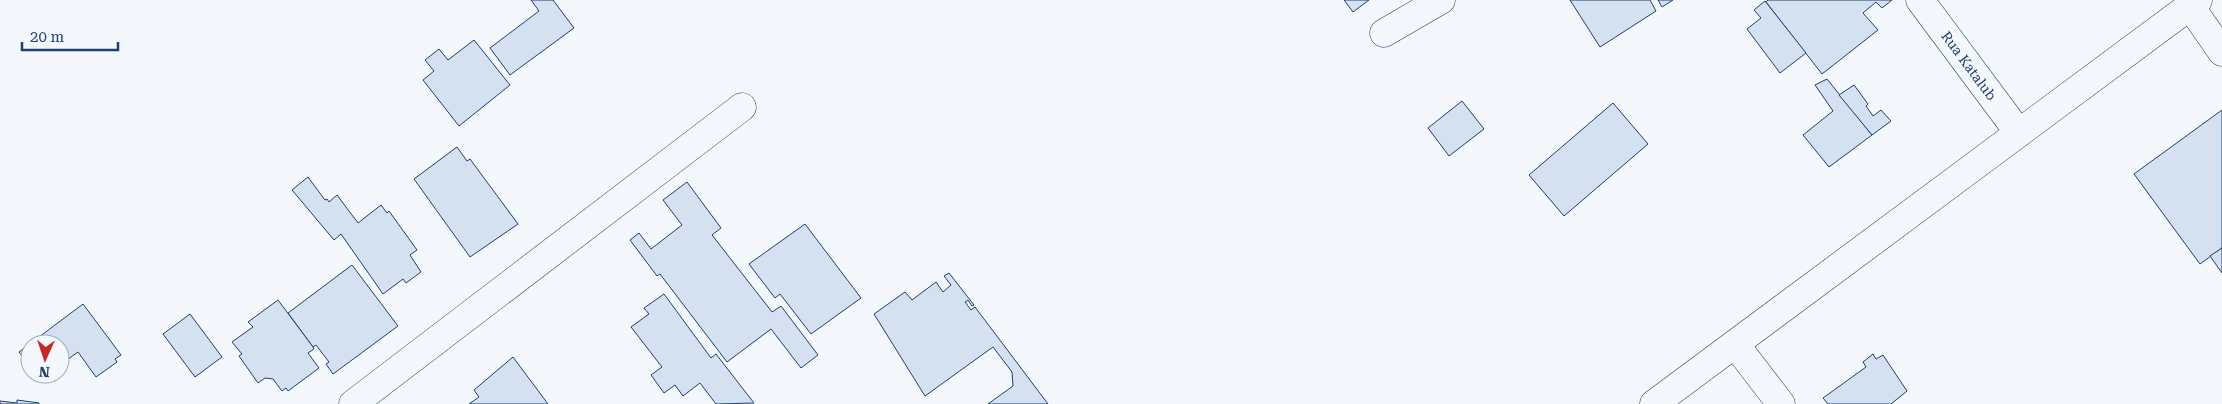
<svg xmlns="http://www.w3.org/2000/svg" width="2222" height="404" font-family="'Roboto Serif',serif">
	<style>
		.building { fill: #d5e0f0; stroke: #1d3f73 }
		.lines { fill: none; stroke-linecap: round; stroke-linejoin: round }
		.minor-casing { stroke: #1d3f73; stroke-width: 29 }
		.major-casing { stroke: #1d3f73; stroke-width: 29 }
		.minor { stroke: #f4f7fb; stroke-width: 28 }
		.major { stroke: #f4f7fb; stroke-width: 28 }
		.labels { text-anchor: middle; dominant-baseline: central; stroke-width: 4; stroke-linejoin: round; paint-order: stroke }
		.street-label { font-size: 14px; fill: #1d3f73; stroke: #f4f7fb }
	</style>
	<rect width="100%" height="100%" fill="#f4f7fb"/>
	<g class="building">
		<polygon points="531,0 553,0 574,28 510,75 490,48 539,11"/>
		<polygon points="1344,0 1369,0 1353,12"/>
		<polygon points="1570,0 1650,0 1656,11 1600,47"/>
		<polygon points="1658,0 1673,0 1662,7"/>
		<polygon points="1768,0 1892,0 1882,8 1876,2 1863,13 1878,30 1822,74 1766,2"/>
		<polygon points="1765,1 1806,53 1780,73 1747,29 1761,18 1754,10"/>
		<polygon points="474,40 510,85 459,126 423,80 434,71 425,60 439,49 448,60"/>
		<polygon points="1827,79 1872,135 1829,167 1803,135 1833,111 1815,85"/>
		<polygon points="1854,85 1868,104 1866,106 1873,116 1881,110 1891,121 1872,135 1839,95"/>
		<polygon points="1462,101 1484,129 1449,156 1428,128"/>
		<polygon points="1613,103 1648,144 1564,216 1529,175"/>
		<polygon points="2222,110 2222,248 2200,264 2134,174"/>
		<polygon points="457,147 467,161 470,159 518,224 470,257 414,179"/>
		<polygon points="308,177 325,200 327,199 329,202 337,195 358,223 381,205 387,213 389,211 417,250 410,255 421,272 406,283 403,279 383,294 341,234 334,240 292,190"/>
		<polygon points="687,182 721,228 712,235 772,312 781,306 818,355 801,368 771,329 727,362 660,274 657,276 630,240 639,233 651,249 682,225 663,200"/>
		<polygon points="805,224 861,298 811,334 780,294 775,298 749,264"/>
		<polygon points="2222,248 2222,273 2210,256"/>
		<polygon points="352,265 398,326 333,374 326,364 329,362 316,345 313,347 288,313"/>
		<polygon points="949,273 974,305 972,306 968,300 965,302 971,310 975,307 1048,404 988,404 1013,386 1012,372 993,347 925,396 874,314 905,292 912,300 936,282 943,292 951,285 944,276"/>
		<polygon points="664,294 711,358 716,354 754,403 716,404 700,383 683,396 675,385 664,393 651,375 662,367 631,327 649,314 644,308"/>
		<polygon points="278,300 313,347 314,349 308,353 319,368 288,391 286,388 282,391 273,379 265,378 258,383 239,356 242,354 232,342 253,327 248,322"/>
		<polygon points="83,304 121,355 115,359 117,362 96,377 78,352 60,365 60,344 30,344 30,366 19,352"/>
		<polygon points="190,314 222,357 195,377 163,334"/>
		<polygon points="1873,354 1876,359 1883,355 1907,391 1891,404 1828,404 1823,398 1866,367 1863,362"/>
		<polygon points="513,357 548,404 469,404 479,397 474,390"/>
		<polygon points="36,374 49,374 40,380"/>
		<polygon points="17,400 39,403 39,404 0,404 0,401 17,403"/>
	</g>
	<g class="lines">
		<defs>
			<g id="minor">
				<path id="s1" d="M1920,0L2019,133"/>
				<polyline points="2190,6 2222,52"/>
				<polyline points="1384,33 1441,0"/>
				<polyline points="1735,344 1781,404"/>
				<polyline points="353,404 742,107"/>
			</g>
			<polyline id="major" points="1654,404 2198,0"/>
		</defs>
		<use href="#minor" class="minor-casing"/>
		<use href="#major" class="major-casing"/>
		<use href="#minor" class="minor"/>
		<use href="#major" class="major"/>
	</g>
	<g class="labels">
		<g class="street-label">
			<text stroke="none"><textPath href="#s1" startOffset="82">Rua Katalub</textPath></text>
		</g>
	</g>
	<g transform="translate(45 359) rotate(183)"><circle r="24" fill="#f4f7fb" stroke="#9eadc5"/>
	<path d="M0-4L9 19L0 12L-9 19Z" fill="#c62828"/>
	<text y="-8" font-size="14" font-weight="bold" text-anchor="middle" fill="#1d3f73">N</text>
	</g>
	<path d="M22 42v8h96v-8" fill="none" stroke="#1d3f73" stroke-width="2.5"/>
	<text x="30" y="42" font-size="15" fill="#1d3f73" stroke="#f4f7fb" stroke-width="4" paint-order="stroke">20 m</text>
</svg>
